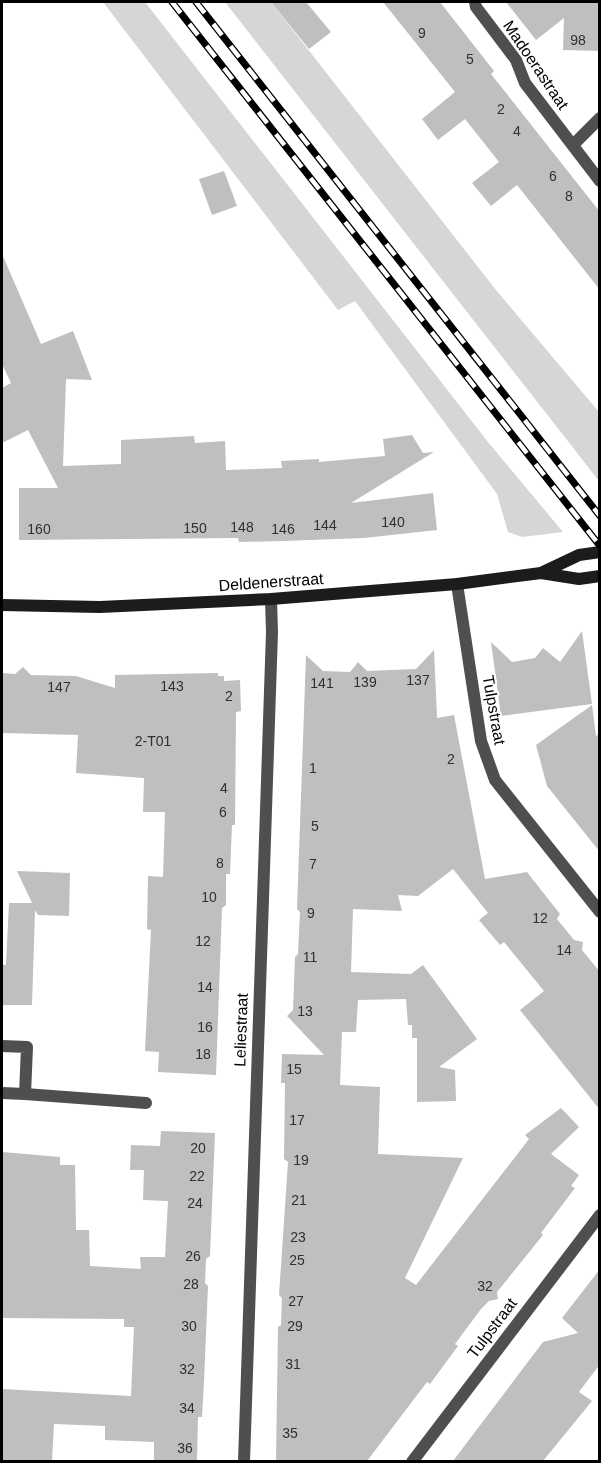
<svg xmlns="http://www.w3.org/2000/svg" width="601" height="1463" font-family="Helvetica,sans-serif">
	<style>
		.green { fill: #d6d6d6 }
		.building { fill: #bfbfbf }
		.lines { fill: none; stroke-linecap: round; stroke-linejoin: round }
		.lane { stroke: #4f4f4f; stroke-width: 12 }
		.street { stroke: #4f4f4f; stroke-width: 12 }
		.secondary { stroke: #1c1c1c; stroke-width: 12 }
		.rail-casing { stroke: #000; stroke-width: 7 }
		.rail { stroke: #fff; stroke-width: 4.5; stroke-dasharray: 14; stroke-linecap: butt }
		.labels { text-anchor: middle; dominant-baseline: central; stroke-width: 4.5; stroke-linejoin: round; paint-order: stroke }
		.number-label { font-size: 14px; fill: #303030 }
		.street-label { font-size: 16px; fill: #000; stroke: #fff }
	</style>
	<rect width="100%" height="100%" fill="#fff"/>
	<g class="green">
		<polygon points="103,2 145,2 488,442 563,532 522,537 508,532 497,494 355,301 338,310"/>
		<polygon points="225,2 271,2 496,290 599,412 599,485 599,481"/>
	</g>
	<g class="building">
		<polygon points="271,2 306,2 331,32 309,49"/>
		<polygon points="383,2 440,2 494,71 491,74 600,212 600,290 517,185 491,206 472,183 499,162 465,119 438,140 422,119 455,92"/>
		<polygon points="506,2 600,2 600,51 563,50 564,18 536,40"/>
		<polygon points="224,171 237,206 212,215 199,179"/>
		<polygon points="2,254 41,344 73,331 92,380 66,379 63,466 121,464 121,440 194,436 195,443 225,441 226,470 282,468 281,461 319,459 319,462 385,456 383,439 412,435 423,453 434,452 351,503 433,493 437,530 364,538 283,541 239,542 238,538 19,540 19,488 58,488 28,430 2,443 2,388 11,383 2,364"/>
		<polygon points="582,631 592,704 501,716 491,642 512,662 535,658 543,648 560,662"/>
		<polygon points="434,650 437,718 454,715 485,879 527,872 560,914 557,919 574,940 583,942 582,950 600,972 600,1110 520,1010 544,991 504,942 500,945 479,920 488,913 453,869 418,896 398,895 402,911 353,909 351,972 411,974 423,965 477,1039 439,1067 455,1070 456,1101 417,1102 417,1038 412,1038 412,1025 408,1025 406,999 358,1000 356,1032 342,1032 340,1085 380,1087 378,1154 463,1158 405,1278 416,1285 529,1139 525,1135 561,1108 579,1127 551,1154 579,1175 571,1186 575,1188 541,1233 543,1235 497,1292 498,1299 489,1301 481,1309 455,1344 458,1346 430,1384 427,1382 367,1461 276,1461 278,1327 281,1325 282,1298 279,1295 288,1162 284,1159 285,1083 281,1083 282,1054 324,1055 287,1016 293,1010 295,957 298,954 300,912 297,909 306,655 323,671 350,672 358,662 367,671 416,669"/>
		<polygon points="23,667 31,675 76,676 115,688 115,675 218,673 218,676 224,676 224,681 240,680 241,711 236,712 235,825 232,825 230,874 226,874 226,905 222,908 216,1075 158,1072 159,1052 145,1051 151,930 147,929 148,876 163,877 165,812 143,812 144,778 76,773 78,735 2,733 2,673 15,674"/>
		<polygon points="592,705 596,736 600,734 600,852 547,786 536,745"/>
		<polygon points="17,871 70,873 69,916 38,915 35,910 32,1005 2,1005 2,965 6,965 9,903 32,903"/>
		<polygon points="161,1131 215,1133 210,1256 206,1259 205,1283 208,1286 204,1382 202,1417 198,1417 197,1461 154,1460 154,1442 105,1440 105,1426 54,1424 52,1461 2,1461 2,1389 131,1396 134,1327 124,1327 124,1319 2,1318 2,1152 60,1157 60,1165 75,1165 76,1230 89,1230 90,1266 141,1269 140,1257 165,1257 168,1201 143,1200 144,1170 130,1170 131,1145 160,1146"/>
		<polygon points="600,1269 600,1364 579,1392 592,1401 543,1461 453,1461 543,1342 578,1333 562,1318"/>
	</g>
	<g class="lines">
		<polyline class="lane" points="25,1094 146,1103"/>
		<g class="street">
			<polyline points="475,2 476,7 516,60 525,83 600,181"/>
			<polyline points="573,145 600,118"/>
			<polyline points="457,584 481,741 495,780 600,912"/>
			<polyline points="2,1046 27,1047 25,1094 2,1093"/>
			<polyline points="244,1462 272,632 271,599"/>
			<polyline points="412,1462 600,1215"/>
		</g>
		<g class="secondary">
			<polyline points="541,573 579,579 600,576"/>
			<polyline points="2,605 100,607 271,599 457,584 541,573 579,555 600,552"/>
		</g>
		<defs>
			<g id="rail">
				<polyline points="172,2 600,546"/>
				<polyline points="196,2 600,516"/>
			</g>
		</defs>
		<use href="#rail" class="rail-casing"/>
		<use href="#rail" class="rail"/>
	</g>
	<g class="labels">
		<g class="number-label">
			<text x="422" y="33">9</text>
			<text x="578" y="40">98</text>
			<text x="470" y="59">5</text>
			<text x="501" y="109">2</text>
			<text x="517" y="131">4</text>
			<text x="553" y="176">6</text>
			<text x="569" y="196">8</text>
			<text x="393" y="522">140</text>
			<text x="325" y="525">144</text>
			<text x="242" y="527">148</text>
			<text x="195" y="528">150</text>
			<text x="39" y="529">160</text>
			<text x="283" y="529">146</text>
			<text x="418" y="680">137</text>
			<text x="365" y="682">139</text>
			<text x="322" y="683">141</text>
			<text x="172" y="686">143</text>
			<text x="59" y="687">147</text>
			<text x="229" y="696">2</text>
			<text x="153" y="741">2-T01</text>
			<text x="451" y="759">2</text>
			<text x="313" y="768">1</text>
			<text x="224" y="788">4</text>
			<text x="223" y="812">6</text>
			<text x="315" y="826">5</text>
			<text x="220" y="863">8</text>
			<text x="313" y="864">7</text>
			<text x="209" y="897">10</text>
			<text x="311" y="913">9</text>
			<text x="540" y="918">12</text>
			<text x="203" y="941">12</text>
			<text x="564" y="950">14</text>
			<text x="310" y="957">11</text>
			<text x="205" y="987">14</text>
			<text x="305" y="1011">13</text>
			<text x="205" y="1027">16</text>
			<text x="203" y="1054">18</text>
			<text x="294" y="1069">15</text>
			<text x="297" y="1120">17</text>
			<text x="198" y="1148">20</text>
			<text x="301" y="1160">19</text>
			<text x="197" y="1176">22</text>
			<text x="299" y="1200">21</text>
			<text x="195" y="1203">24</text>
			<text x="298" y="1237">23</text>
			<text x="193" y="1256">26</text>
			<text x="297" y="1260">25</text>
			<text x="191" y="1284">28</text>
			<text x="485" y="1286">32</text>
			<text x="296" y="1301">27</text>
			<text x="189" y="1326">30</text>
			<text x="295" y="1326">29</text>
			<text x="293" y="1364">31</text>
			<text x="187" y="1369">32</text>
			<text x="187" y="1408">34</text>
			<text x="290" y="1433">35</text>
			<text x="185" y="1448">36</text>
		</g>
		<g class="street-label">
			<text transform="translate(536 65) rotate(56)">Madoerastraat</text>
			<text transform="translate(271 582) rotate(-4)">Deldenerstraat</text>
			<text transform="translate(494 710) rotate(80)">Tulpstraat</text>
			<text transform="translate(241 1030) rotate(-88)">Leliestraat</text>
			<text transform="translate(492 1328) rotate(-53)">Tulpstraat</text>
		</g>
	</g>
	<rect width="601" height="1463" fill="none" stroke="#000000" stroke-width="6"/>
</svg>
